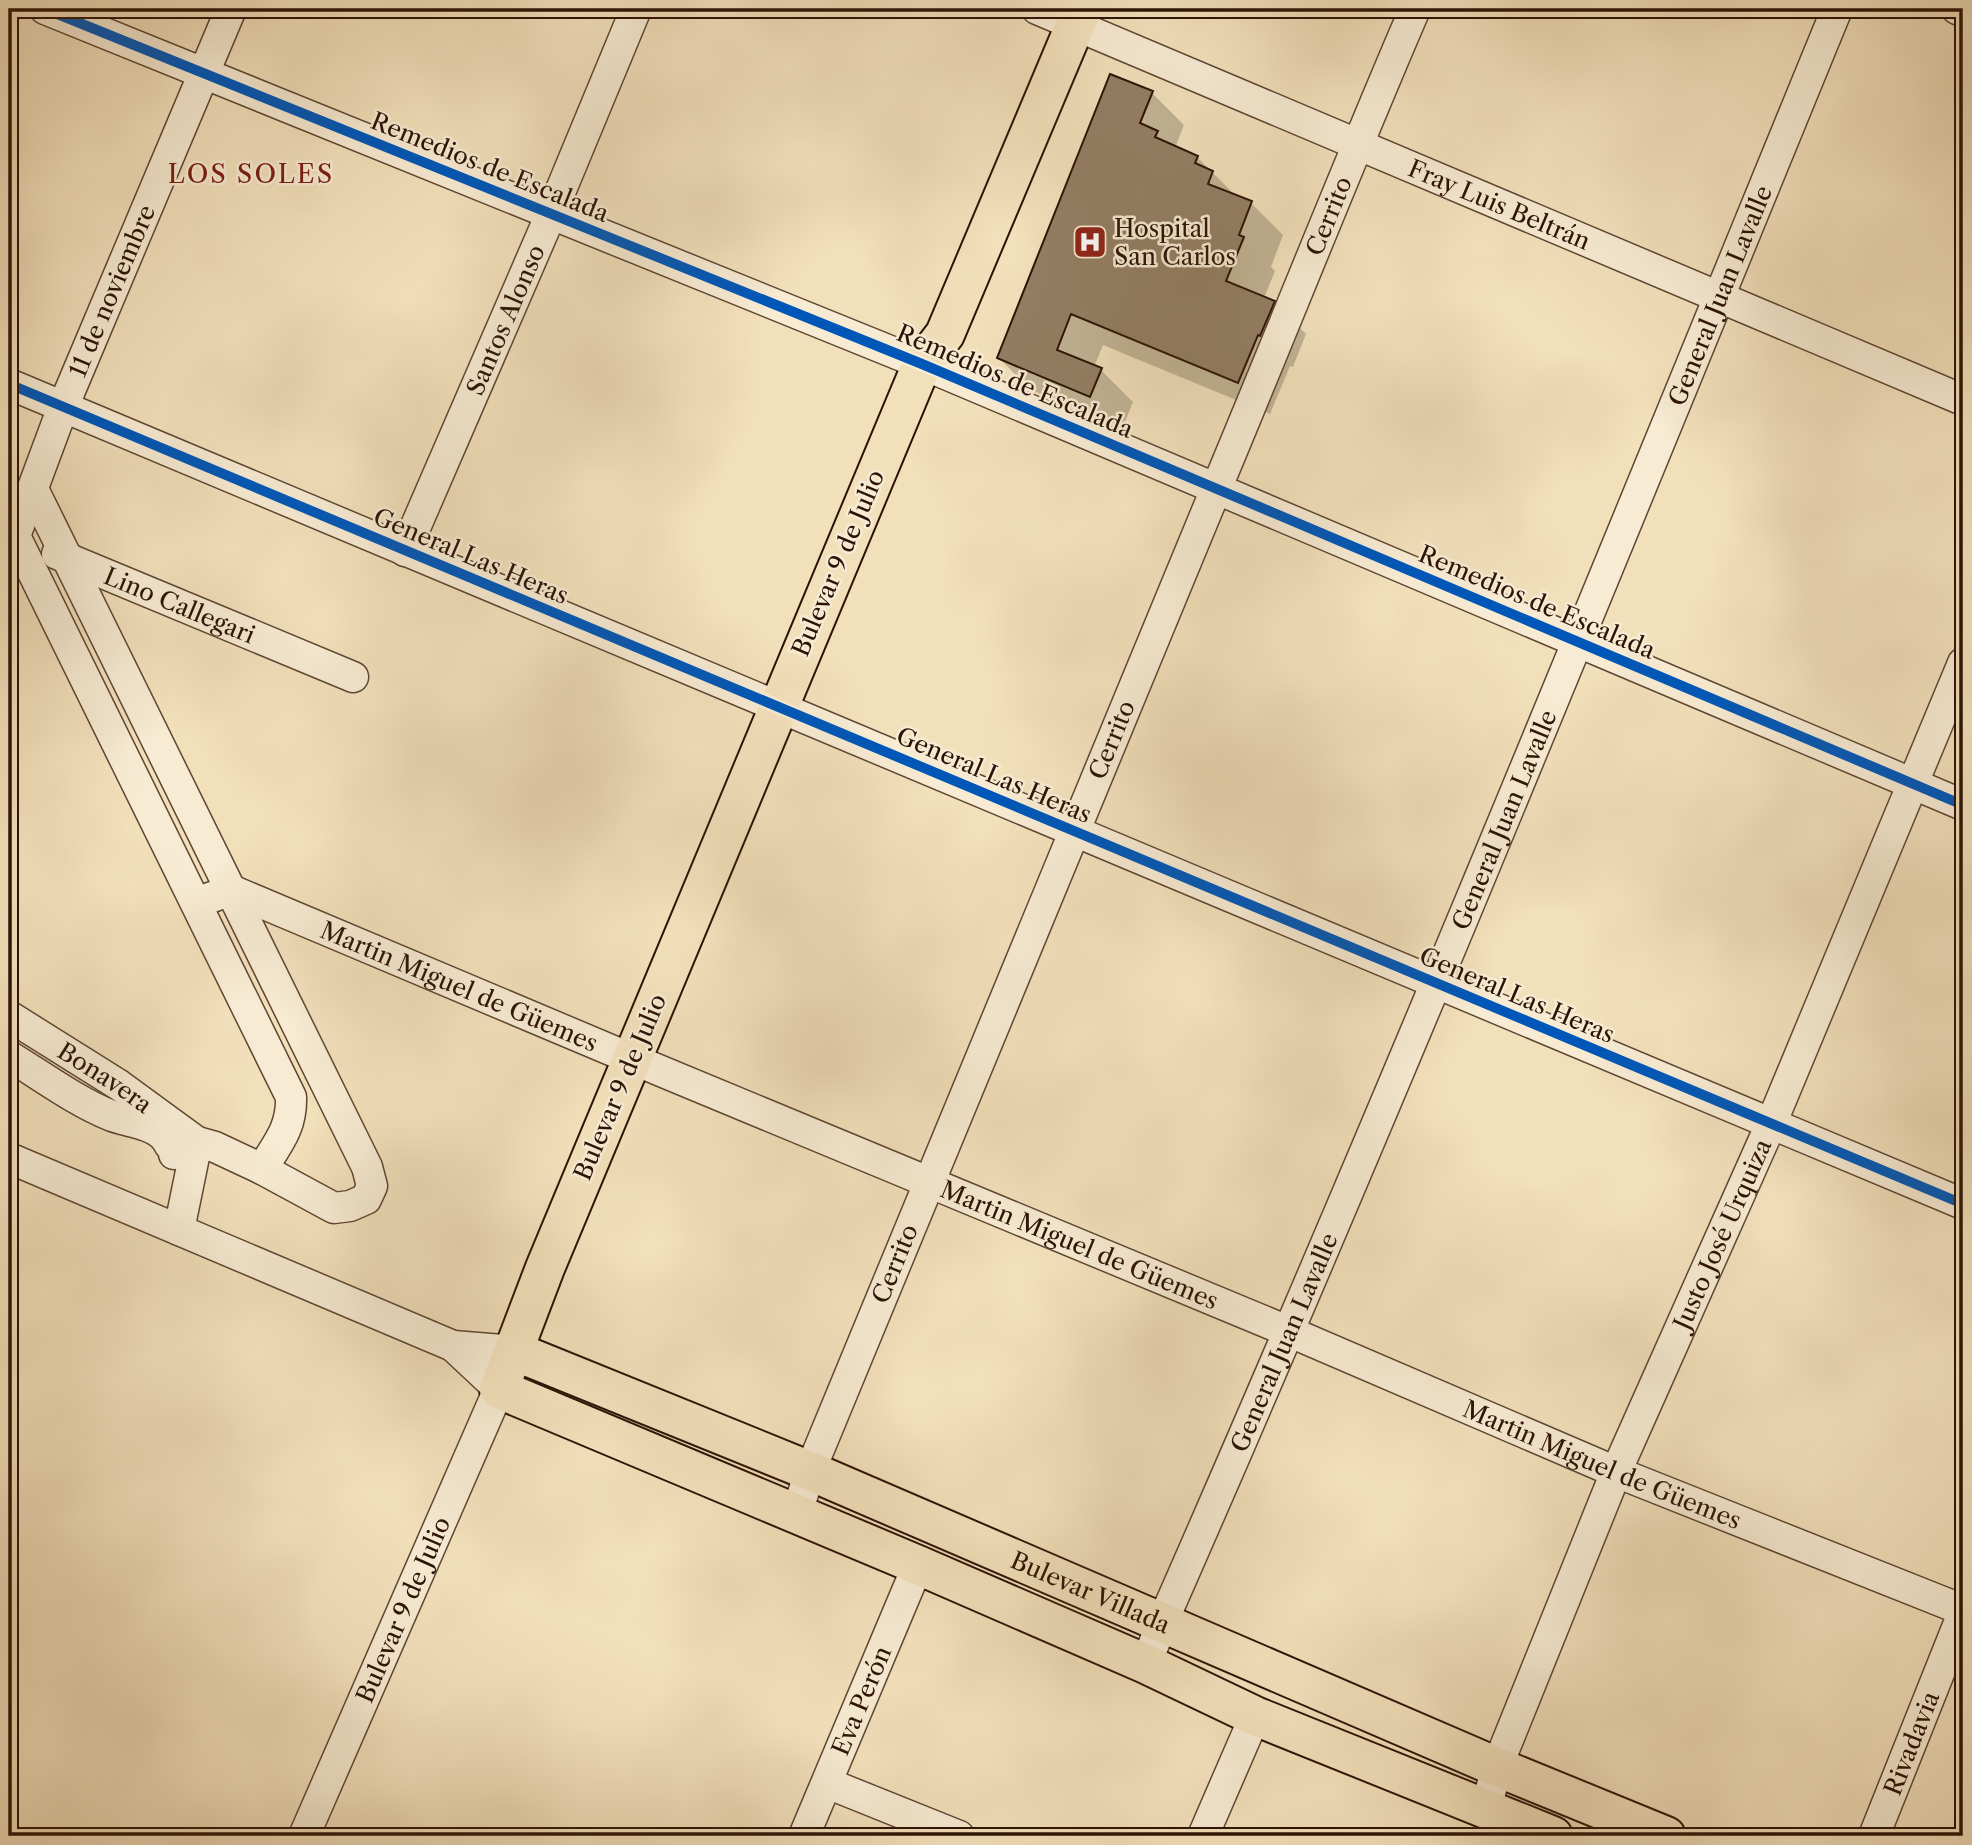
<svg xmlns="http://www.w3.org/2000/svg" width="1972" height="1845" font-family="'Libre Caslon Text',serif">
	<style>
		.shadow { fill: #0003 }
		.building { fill: #937e64; stroke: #2d1306; stroke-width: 2 }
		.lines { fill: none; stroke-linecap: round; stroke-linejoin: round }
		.minor-casing { stroke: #5e4633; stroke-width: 33 }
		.major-casing { stroke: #2d1306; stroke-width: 42 }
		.minor { stroke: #f7ebd3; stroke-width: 30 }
		.major { stroke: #f2e0bb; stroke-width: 38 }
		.cycleway-casing { stroke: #f7ebd3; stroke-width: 15 }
		.cycleway { stroke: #0057b8; stroke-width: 10 }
		.labels { text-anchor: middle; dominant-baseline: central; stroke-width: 5; stroke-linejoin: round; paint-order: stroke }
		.street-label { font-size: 24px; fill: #2d1306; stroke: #f7ebd3 }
		.poi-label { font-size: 24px; fill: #2d1306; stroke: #f7ebd3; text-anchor: start }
		.neighbourhood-label { font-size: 26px; letter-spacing: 2px; fill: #7a1f14; stroke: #f7ebd3 }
	</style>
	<rect width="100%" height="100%" fill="#f2e0bb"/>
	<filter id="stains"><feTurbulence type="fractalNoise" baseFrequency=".00286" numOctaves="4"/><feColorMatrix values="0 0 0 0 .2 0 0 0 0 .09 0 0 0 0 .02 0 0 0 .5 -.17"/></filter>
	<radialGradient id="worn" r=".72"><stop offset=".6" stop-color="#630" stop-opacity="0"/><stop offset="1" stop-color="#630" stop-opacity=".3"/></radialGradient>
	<polygon class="shadow" points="1152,93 1184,125 1175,148 1197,157 1237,197 1251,203 1283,235 1271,267 1275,271 1264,298 1274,302 1306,334 1293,367 1290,366 1270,414 1103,345 1094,367 1101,370 1133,402 1123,427 1031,390 999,358"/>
	<polygon class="building" points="1110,74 1153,91 1140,123 1158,131 1155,137 1198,156 1195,163 1213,171 1208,184 1252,201 1239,235 1244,237 1226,281 1275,301 1260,336 1258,335 1238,383 1071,314 1057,350 1102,368 1090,397 997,358"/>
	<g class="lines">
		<defs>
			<g id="minor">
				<polyline points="45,9 922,364 1963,805"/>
				<path d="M231,9L63,407L15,536L291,1097C292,1128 278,1143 262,1169"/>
				<path id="s1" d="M1037,9L1963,400"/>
				<polyline points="1957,9 1963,11"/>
				<polyline points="9,384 1963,1204"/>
				<polyline points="33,489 367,1167 372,1186 366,1199 350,1206 334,1208 262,1169 215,1147 197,1142 174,1154"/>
				<path id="s2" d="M405,551L551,214L636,9"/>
				<path id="s3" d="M57,554L353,677"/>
				<path id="s4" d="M196,903L231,890L632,1059L1290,1332L1616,1472L1963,1610"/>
				<path id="s5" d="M9,1016L119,1085L197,1142L179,1230"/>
				<path d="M9,1056C42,1076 75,1101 112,1116C131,1123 160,1124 169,1144"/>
				<polyline points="9,1158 453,1346 514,1351"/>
				<path id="s6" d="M797,1513L810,1471C942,1144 1078,819 1214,494C1282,332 1346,169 1415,9"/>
				<path id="s7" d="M1146,1664L1162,1623C1397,1089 1616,548 1837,9"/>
				<polyline points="827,1783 959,1836"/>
				<path id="s8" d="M1486,1808L1497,1767L1616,1472L1771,1124L1963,663"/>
				<path id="s9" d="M304,1836L499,1389L453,1346"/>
				<path id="s10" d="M804,1836L918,1565"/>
				<polyline points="1203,1836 1255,1716"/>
				<path id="s11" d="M1874,1836L1963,1613"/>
			</g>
			<g id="major">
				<polyline points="1082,9 945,334 922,364 545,1268 499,1389 918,1565 1146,1664 1255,1716 1553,1836"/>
				<path id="s12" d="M514,1351L810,1471L1497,1767L1666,1836"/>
			</g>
		</defs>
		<use href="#minor" class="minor-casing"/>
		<use href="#major" class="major-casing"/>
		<use href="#minor" class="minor"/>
		<use href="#major" class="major"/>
		<defs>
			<g id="cycleway">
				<polyline points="45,9 922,364 1963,805"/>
				<polyline points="9,384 1963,1204"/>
			</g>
		</defs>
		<use href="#cycleway" class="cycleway-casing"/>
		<use href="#cycleway" class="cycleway"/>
	</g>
	<defs>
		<symbol id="hospital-square" viewBox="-11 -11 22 22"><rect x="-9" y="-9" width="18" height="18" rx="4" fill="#8f2418" stroke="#f7ebd3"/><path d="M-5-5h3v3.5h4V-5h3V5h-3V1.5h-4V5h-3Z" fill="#fff"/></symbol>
	</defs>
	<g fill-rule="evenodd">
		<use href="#hospital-square" x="1071" y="223" width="38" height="38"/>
	</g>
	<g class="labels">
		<g class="street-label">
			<text transform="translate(490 167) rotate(22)">Remedios de Escalada</text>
			<text stroke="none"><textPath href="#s1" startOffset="502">Fray Luis Beltrán</textPath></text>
			<text stroke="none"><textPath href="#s6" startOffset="1402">Cerrito</textPath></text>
			<text transform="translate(112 291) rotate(-67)">11 de noviembre</text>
			<text stroke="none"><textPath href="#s7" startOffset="1484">General Juan Lavalle</textPath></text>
			<text stroke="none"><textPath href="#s2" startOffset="252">Santos Alonso</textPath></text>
			<text transform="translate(1015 381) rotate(23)">Remedios de Escalada</text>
			<text transform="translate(471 556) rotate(23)">General Las Heras</text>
			<text transform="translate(838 563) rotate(-67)">Bulevar 9 de Julio</text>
			<text transform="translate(1537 602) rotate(23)">Remedios de Escalada</text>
			<text stroke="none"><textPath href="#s3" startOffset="133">Lino Callegari</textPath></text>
			<text stroke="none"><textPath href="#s6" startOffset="835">Cerrito</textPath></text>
			<text transform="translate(994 775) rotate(23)">General Las Heras</text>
			<text stroke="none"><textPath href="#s7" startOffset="917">General Juan Lavalle</textPath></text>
			<text stroke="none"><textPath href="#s4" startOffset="285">Martin Miguel de Güemes</textPath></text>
			<text transform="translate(1517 995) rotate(23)">General Las Heras</text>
			<text stroke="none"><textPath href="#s5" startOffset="114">Bonavera</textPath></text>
			<text transform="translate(620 1087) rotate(-67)">Bulevar 9 de Julio</text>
			<text stroke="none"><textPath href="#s8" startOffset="621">Justo José Urquiza</textPath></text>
			<text stroke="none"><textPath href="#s4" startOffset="957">Martin Miguel de Güemes</textPath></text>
			<text stroke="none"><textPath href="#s6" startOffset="268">Cerrito</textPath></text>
			<text stroke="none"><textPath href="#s7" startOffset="350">General Juan Lavalle</textPath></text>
			<text stroke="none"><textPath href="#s4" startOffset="1524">Martin Miguel de Güemes</textPath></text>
			<text stroke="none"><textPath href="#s12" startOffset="625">Bulevar Villada</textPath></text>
			<text stroke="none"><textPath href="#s9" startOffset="247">Bulevar 9 de Julio</textPath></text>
			<text stroke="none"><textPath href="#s10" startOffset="147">Eva Perón</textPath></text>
			<text stroke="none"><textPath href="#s11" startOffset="100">Rivadavia</textPath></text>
		</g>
		<g class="poi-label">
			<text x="1114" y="228">Hospital<tspan x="1114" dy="28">San Carlos</tspan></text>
		</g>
		<g class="neighbourhood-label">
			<text x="251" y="174">LOS SOLES</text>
		</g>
	</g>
	<rect width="1972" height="1845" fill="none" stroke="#f2e0bb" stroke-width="35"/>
	<rect x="10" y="10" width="1951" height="1824" fill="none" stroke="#2d1306" stroke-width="3.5"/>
	<rect x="18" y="18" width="1937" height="1810" fill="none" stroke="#2d1306" stroke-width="2"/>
	<rect width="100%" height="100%" filter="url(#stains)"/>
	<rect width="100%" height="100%" fill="url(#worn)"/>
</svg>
